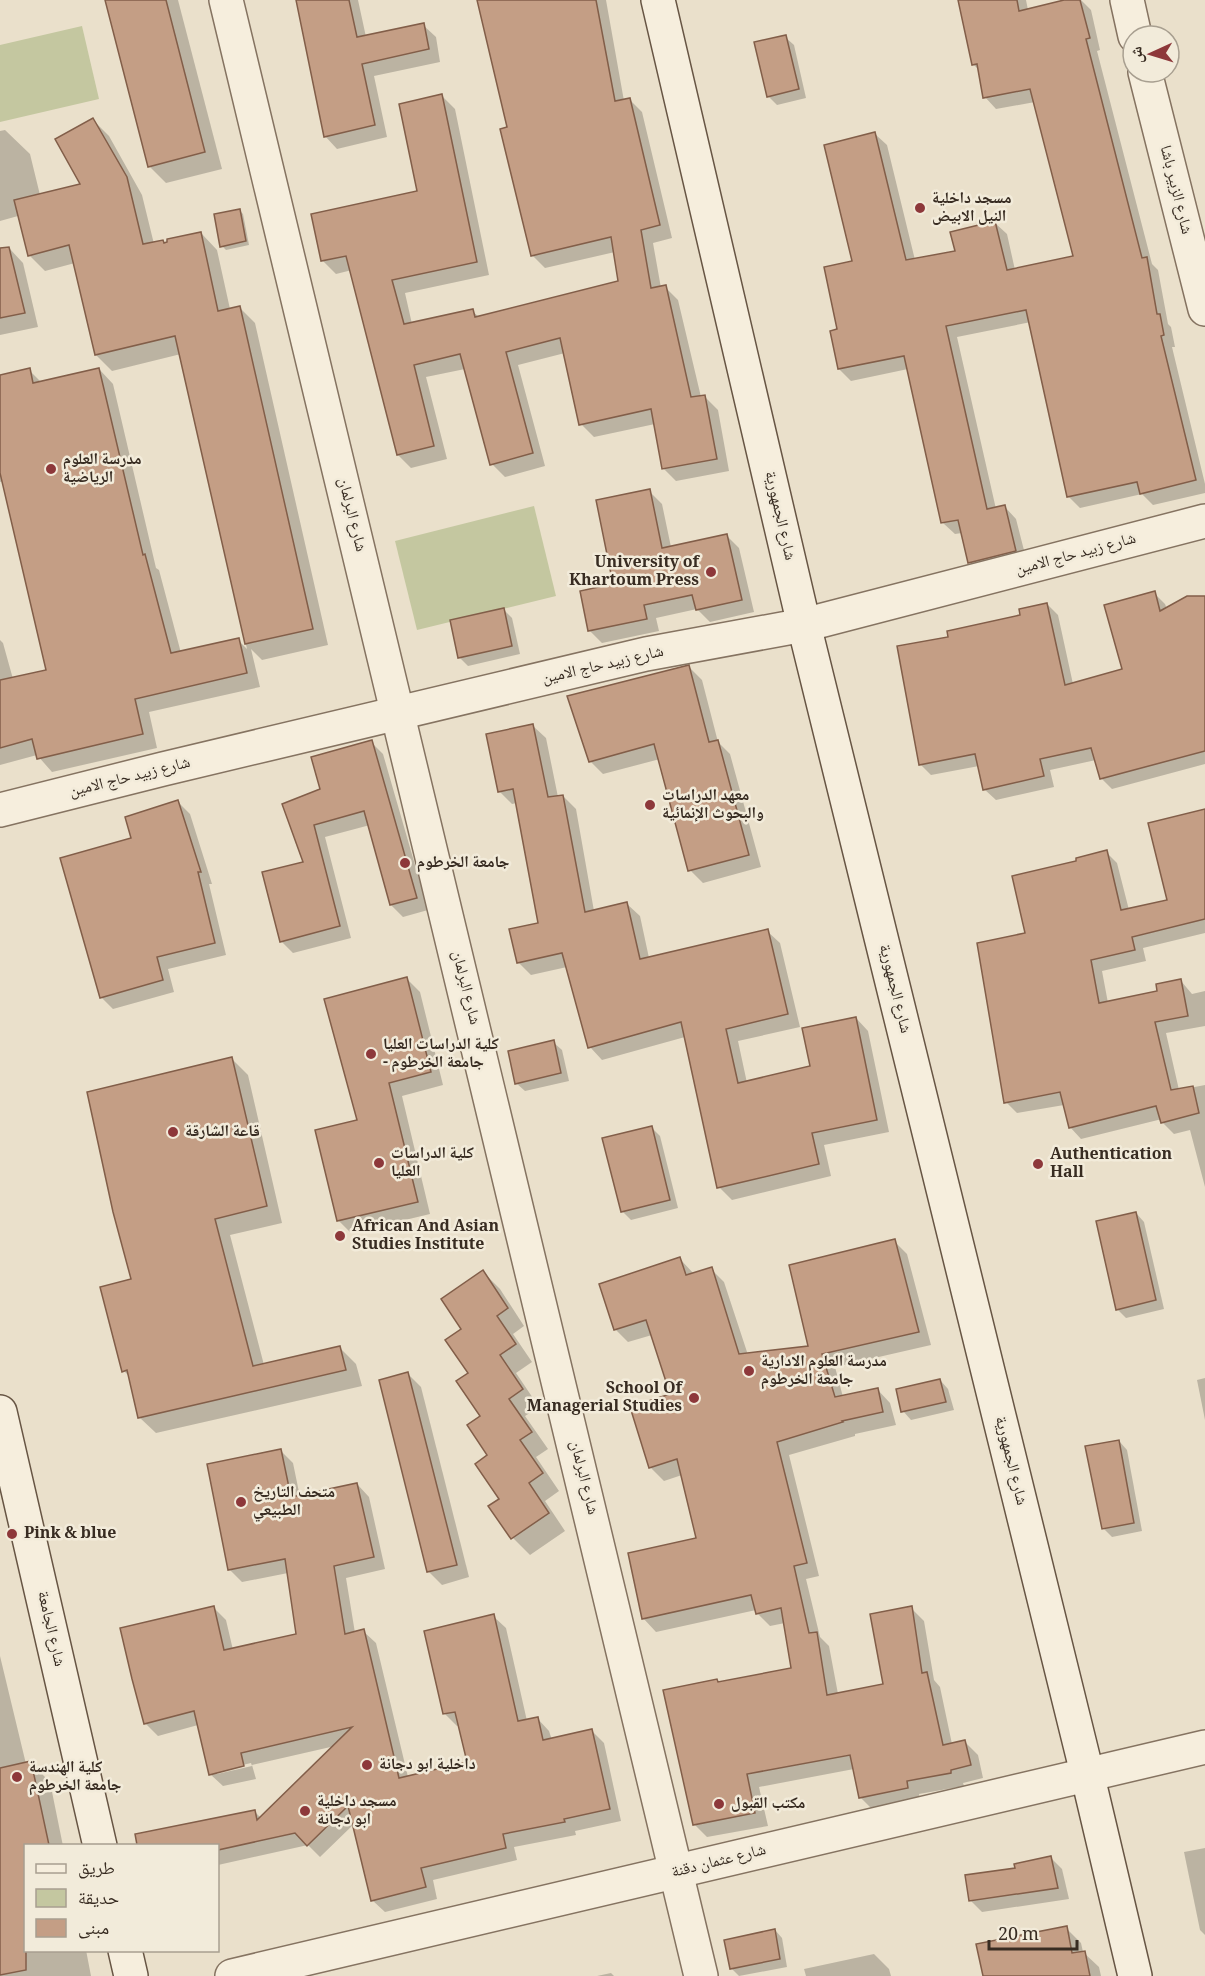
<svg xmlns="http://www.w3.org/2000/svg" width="1205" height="1976" font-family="Georgia,'Noto Naskh Arabic',serif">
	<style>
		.green { fill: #c4c7a0 }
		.shadow { fill: #0003; fill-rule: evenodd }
		.building { fill: #c49e85; stroke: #825e49; stroke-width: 1.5 }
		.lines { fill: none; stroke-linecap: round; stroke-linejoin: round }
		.minor-casing { stroke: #857361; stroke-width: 36 }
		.tertiary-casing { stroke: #857361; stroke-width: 36 }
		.secondary-casing { stroke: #675544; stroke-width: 36 }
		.minor { stroke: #f6eedd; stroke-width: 33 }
		.tertiary { stroke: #f6eedd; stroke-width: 33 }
		.secondary { stroke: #f6eedd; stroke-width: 33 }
		.poi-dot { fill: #8d383a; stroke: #f2ebda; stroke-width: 2 }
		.labels { text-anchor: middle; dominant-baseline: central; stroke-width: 5; stroke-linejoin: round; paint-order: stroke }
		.street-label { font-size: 16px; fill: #382c22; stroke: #f2ebda }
		.poi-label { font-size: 16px; font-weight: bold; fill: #382c22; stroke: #f2ebda; text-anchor: start }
	</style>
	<rect width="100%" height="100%" fill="#eae0cb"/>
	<g class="green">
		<polygon points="82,26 99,99 0,122 0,45"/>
		<polygon points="534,506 556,596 417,630 395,541"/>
	</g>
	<g class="shadow">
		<polygon points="107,0 178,0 222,169 166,183 149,166"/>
		<polygon points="297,0 358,0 366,37 423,25 436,37 440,62 374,76 387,137 337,149 325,136"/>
		<polygon points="478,0 606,0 624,101 629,99 642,112 672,238 653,243 661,288 665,287 678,300 701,397 705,397 718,410 729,471 676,481 663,468 655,424 594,437 581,424 565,353 518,365 545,466 505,477 492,464 465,369 426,377 447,459 411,468 398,455 352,270 336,274 323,261 313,215 419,192 442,96 455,109 489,275 405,293 412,324 472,311 479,317 620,282 615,252 545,268 532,255 509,128"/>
		<polygon points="960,0 1026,0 1028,10 1070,0 1081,0 1091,10 1100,50 1097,51 1152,264 1158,270 1168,324 1171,327 1175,347 1172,347 1205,484 1205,493 1153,505 1142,494 1080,508 1068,496 1031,322 957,337 996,509 1005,507 1016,519 1027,562 981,574 969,562 962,533 955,534 943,523 908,369 851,381 839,369 839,330 854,263 875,134 887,145 915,260 957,252 995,223 1007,234 1015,270 1075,257 1035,102 996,109 985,97 979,70 973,64"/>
		<polygon points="785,37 794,45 806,98 777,105 768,96"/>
		<polygon points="93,120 109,136 142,195 154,244 165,244 201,233 217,250 230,309 239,307 255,323 328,645 262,660 251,649 260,687 149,712 157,748 52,772 37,755 0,765 0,640 3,643 13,679 48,671 3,481 0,482 0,377 29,370 42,383 99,369 113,384 156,568 159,570 181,653 238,640 247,649 181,354 112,371 96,355 75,263 45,271 29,255 18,216 0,221 0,131 5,130 30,154 40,195 82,185"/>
		<polygon points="239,210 243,214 249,245 226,250 222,246"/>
		<polygon points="9,248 23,263 38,327 0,335 0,250"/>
		<polygon points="649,491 662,504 671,547 726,535 739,548 754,612 710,622 697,609 656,618 659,631 602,643 589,630 615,586"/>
		<polygon points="1154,593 1165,604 1167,609 1205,602 1205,764 1112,789 1101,778 1096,760 1050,770 1054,787 996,800 984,789 979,766 931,775 920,764 950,638 1022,616 1047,604 1058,615 1073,684 1124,670"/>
		<polygon points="504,610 512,618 520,654 468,666 459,657"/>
		<polygon points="689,667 702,680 718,742 730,754 761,867 703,883 690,870 660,759 603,774 590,761"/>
		<polygon points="533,726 546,738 558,797 563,796 576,809 594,911 627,904 640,916 649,958 767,931 780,943 800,1027 738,1041 747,1083 812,1067 856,1018 868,1031 889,1132 824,1145 831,1176 732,1200 719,1187 685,1037 602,1060 590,1047 567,967 531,975 518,962 540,924 517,803 512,804 499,791"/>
		<polygon points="371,742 383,754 428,910 403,917 391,905 370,825 325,837 351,938 293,953 281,941 305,863 322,790"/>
		<polygon points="178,802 190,814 212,884 209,884 226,955 168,969 174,992 113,1009 101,997"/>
		<polygon points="1205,811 1205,933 1143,948 1146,961 1102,971 1108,1003 1159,992 1181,981 1192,994 1205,991 1205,1026 1166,1033 1179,1090 1205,1085 1205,1187 1190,1130 1174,1134 1163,1123 1162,1119 1081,1139 1070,1127 1064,1105 1017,1113 1006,1102 1027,934 1078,862 1106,852 1117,863 1129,910 1169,901"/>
		<polygon points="407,979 420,992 443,1085 402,1096 430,1214 351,1233 338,1220 359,1121"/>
		<polygon points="553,1042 562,1050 569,1081 525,1091 516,1083"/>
		<polygon points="231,1058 248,1075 282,1223 230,1235 264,1365 340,1348 356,1364 362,1386 156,1433 139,1417 130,1377 124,1371"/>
		<polygon points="651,1127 660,1136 678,1208 631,1220 622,1211"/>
		<polygon points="1136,1213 1144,1222 1164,1309 1126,1318 1117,1309"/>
		<polygon points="894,1241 907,1254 931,1345 835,1367 843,1397 877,1389 890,1403 896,1425 855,1434 855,1436 789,1455 819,1576 806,1579 820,1637 829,1646 838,1694 884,1685 911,1608 924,1621 934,1680 940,1687 952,1744 965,1742 978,1755 983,1778 963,1783 964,1786 919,1794 920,1801 873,1810 860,1797 854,1769 759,1787 768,1826 707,1837 694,1824 719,1684 793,1670 785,1623 770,1626 757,1613 756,1610 656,1632 643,1618 698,1539 682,1475 664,1481 651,1468 632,1408 671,1395 652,1335 628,1342 615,1329 680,1259 694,1274 711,1269 724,1282 748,1355 810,1347"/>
		<polygon points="483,1272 500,1289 524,1326 513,1334 532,1362 516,1373 539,1407 525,1416 548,1449 536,1457 559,1491 545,1501 565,1531 530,1555 513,1538 491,1506 501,1499 470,1374 463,1330"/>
		<polygon points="408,1374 421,1387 469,1577 442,1585 429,1572"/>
		<polygon points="1205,1378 1205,1420 1197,1380"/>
		<polygon points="940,1380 948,1389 954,1410 911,1420 903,1411"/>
		<polygon points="1119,1441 1127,1450 1142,1531 1112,1537 1103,1528"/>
		<path d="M281,1451L293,1463L300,1497L357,1484L369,1497L385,1569L346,1578L355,1633L363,1631L376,1643L408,1777L468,1763L460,1725L457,1726L445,1714L493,1616L506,1628L527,1721L537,1718L549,1731L552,1740L592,1731L604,1743L621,1821L575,1831L576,1835L514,1847L517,1860L433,1880L437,1899L385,1912L372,1900L354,1824L320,1857L308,1845L218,1865V1846H176L173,1828L255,1812L261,1818L335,1746L252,1765L256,1779L223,1786L210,1774L198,1725L158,1736L145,1723L214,1608L226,1620L233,1650L297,1635L288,1573L242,1582L229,1569ZM251,1763L252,1766L217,1774V1771Z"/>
		<polygon points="0,1656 26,1764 31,1763 50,1782 63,1846 26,1846 26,1950 86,1950 91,1976 0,1976"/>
		<polygon points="1205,1848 1205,1935 1200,1930 1184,1852"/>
		<polygon points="1051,1858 1062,1869 1069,1899 982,1912 970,1900 1017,1869"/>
		<polygon points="1066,1928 1081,1943 1083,1952 1099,1967 1101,1976 984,1976"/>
		<polygon points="775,1930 782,1938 787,1967 739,1976 731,1968"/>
		<polygon points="874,1954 889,1969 891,1976 806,1976 804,1969"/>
		<polygon points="611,1973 614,1976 597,1976"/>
	</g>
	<g class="building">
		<polygon points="105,0 166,0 205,152 148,167"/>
		<polygon points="296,0 349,0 357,37 424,23 429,49 362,64 375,125 324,137"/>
		<polygon points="477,0 596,0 615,101 630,98 660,225 641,230 651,288 666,285 691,397 705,395 717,459 662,469 651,409 579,425 560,338 506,352 533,453 490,465 460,354 414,365 434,446 397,455 346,256 321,261 311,214 417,191 399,104 442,94 477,262 392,280 404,324 473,309 475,317 618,281 611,237 531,256 500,129 507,127"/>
		<polygon points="958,0 1017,0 1019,11 1064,0 1080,0 1090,38 1086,39 1142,258 1147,257 1157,314 1160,314 1164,335 1161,336 1196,480 1140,494 1137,482 1067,497 1026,310 946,326 987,509 1005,505 1016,551 968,563 958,520 941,523 904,356 838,369 830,331 837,329 824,267 852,261 824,145 875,132 906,260 955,251 950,232 995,221 1007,270 1073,256 1030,89 983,98 977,64 972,65"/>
		<polygon points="786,35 799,89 767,97 754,42"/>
		<polygon points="93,118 127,177 143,244 163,240 164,243 167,242 167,239 201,232 218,311 240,306 313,629 245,644 175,336 95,355 69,245 28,256 14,200 80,184 55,139"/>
		<polygon points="240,209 246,241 220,247 214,214"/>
		<polygon points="9,247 25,313 0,318 0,248"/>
		<polygon points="30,368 33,383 99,368 143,555 145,554 171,653 239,638 247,673 135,699 143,734 37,759 32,739 0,748 0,680 46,670 0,473 0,375"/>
		<polygon points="650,489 662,548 727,534 742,600 696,610 692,595 644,605 647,619 588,631 580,591 613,584 596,500"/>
		<polygon points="1155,591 1160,611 1187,596 1205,596 1205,751 1100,779 1091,748 1040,759 1044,776 983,790 975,754 919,765 897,646 948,637 947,631 1020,615 1019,609 1047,603 1065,685 1122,669 1104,605"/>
		<polygon points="504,608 512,646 458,658 450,620"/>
		<polygon points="689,665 709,742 718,740 749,855 688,871 654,744 589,762 567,696"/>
		<polygon points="533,724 548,797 563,795 585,912 627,902 640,959 768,929 788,1014 726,1029 738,1083 810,1066 802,1028 856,1017 877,1120 812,1133 819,1164 717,1188 681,1022 588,1048 562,953 517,963 509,929 538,923 513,789 498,792 486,734"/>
		<polygon points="372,740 417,898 390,905 364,811 314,825 340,926 280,942 262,872 303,862 282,804 320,789 311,757"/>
		<polygon points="178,800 201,872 198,872 215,943 157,957 163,980 100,998 60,858 131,838 125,817"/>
		<polygon points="1205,809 1205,919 1132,937 1135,950 1091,960 1099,1003 1157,991 1156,984 1181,979 1188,1016 1155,1022 1171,1090 1193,1086 1199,1113 1161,1123 1156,1106 1069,1128 1060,1092 1004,1103 977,943 1025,933 1012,876 1076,861 1076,858 1107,850 1121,910 1167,900 1148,823"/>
		<polygon points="407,977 431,1072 389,1083 418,1202 337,1221 315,1130 357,1120 324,999"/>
		<polygon points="554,1040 561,1073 515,1084 508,1051"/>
		<polygon points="232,1057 267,1206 215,1219 253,1366 340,1346 346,1370 138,1418 127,1370 122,1372 100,1287 131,1279 113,1212 87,1092"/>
		<polygon points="652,1126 670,1200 621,1212 602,1138"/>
		<polygon points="1136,1212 1156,1300 1116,1310 1096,1221"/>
		<polygon points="895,1239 919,1332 822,1354 835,1397 878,1388 883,1412 842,1421 843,1422 777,1442 807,1563 794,1566 809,1633 817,1632 827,1695 883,1684 870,1614 912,1606 922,1673 927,1672 943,1745 965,1740 971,1765 951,1770 951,1773 907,1781 908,1788 859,1798 850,1755 747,1774 755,1813 693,1825 663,1690 717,1679 718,1682 791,1668 781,1608 756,1614 751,1595 642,1619 628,1553 696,1538 677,1459 649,1468 630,1407 670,1394 646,1320 614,1330 599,1284 680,1257 686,1275 712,1267 739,1354 808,1346 789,1265"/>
		<polygon points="483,1270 508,1308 497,1316 516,1344 500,1355 523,1389 509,1399 532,1432 520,1440 543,1473 529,1483 549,1513 511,1539 488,1506 499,1499 475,1464 487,1455 467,1425 480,1416 456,1381 468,1373 445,1340 461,1329 441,1299"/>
		<polygon points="408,1372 457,1565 427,1572 379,1380"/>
		<polygon points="940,1379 946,1402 901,1412 896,1389"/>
		<polygon points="1119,1440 1134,1523 1102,1529 1085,1446"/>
		<polygon points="281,1449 291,1497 357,1483 374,1557 334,1566 345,1634 364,1629 399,1778 467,1762 455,1712 443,1714 424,1631 494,1614 518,1721 538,1717 543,1740 592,1729 610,1809 564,1819 565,1822 503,1834 506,1848 421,1868 426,1887 371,1901 348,1806 307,1846 295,1833 218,1850 218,1845 137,1845 135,1834 255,1810 257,1820 352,1727 241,1753 244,1766 209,1775 194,1711 144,1724 132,1679 120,1628 214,1606 224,1650 296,1634 285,1559 228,1570 207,1464"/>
		<polygon points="31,1761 49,1845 26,1845 26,1970 0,1975 0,1768"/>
		<polygon points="1051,1856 1058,1888 969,1901 965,1875 1015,1868 1014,1864"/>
		<polygon points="1067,1926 1072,1953 1085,1951 1090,1976 983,1976 976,1944"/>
		<polygon points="775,1929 780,1959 730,1969 724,1940"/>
	</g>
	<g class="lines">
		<defs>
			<g id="minor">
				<polyline points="226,0 701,1976"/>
				<polyline points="1127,0 1135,36"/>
				<polyline points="1145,72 1205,309"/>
				<polyline points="0,810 163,769 646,654 804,625 1205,521"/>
			</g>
			<polyline id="tertiary" points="232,1976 1205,1747"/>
			<g id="secondary">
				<polyline points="658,0 804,625 1087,1773 1135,1976"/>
				<polyline points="0,1412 100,1846"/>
				<polyline points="125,1950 131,1976"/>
			</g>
		</defs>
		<use href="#minor" class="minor-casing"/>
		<use href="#tertiary" class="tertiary-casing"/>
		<use href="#secondary" class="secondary-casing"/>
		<use href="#minor" class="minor"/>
		<use href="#tertiary" class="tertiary"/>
		<use href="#secondary" class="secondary"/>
	</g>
	<g class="poi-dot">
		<circle cx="920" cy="208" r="6"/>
		<circle cx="51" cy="469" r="6"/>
		<circle cx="711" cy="572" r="6"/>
		<circle cx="650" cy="805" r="6"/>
		<circle cx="405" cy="863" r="6"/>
		<circle cx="371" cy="1054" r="6"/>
		<circle cx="173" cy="1132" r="6"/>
		<circle cx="379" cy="1163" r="6"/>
		<circle cx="1038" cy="1164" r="6"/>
		<circle cx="340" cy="1236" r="6"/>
		<circle cx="749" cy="1371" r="6"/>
		<circle cx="694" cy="1398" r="6"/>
		<circle cx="241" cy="1502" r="6"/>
		<circle cx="12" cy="1534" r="6"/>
		<circle cx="367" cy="1765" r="6"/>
		<circle cx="17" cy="1777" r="6"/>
		<circle cx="719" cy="1804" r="6"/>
		<circle cx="305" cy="1811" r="6"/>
	</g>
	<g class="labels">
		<g class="street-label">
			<text transform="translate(1175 190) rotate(76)">شارع الزبير باشا</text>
			<text transform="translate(351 515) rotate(76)">شارع البرلمان</text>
			<text transform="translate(779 516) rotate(77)">شارع الجمهورية</text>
			<text transform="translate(1076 555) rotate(-15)">شارع زبيد حاج الامين</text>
			<text transform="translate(603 666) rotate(-13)">شارع زبيد حاج الامين</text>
			<text transform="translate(130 778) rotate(-14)">شارع زبيد حاج الامين</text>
			<text transform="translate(465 988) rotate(76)">شارع البرلمان</text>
			<text transform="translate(894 989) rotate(76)">شارع الجمهورية</text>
			<text transform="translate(1010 1461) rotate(76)">شارع الجمهورية</text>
			<text transform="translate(583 1478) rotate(76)">شارع البرلمان</text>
			<text transform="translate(50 1629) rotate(77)">شارع الجامعة</text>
			<text transform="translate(719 1862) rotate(-14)">شارع عثمان دقنة</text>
		</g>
		<g class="poi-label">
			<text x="932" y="199">مسجد داخلية<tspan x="932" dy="18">النيل الابيض</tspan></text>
			<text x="63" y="460">مدرسة العلوم<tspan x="63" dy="18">الرياضية</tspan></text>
			<text x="699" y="563" text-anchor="end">University of<tspan x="699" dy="18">Khartoum Press</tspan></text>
			<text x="662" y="796">معهد الدراسات<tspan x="662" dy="18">والبحوث الإنمائية</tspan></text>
			<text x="417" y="863">جامعة الخرطوم</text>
			<text x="383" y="1045">كلية الدراسات العليا<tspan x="383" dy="18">- جامعة الخرطوم</tspan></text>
			<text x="185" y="1132">قاعة الشارقة</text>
			<text x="391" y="1154">كلية الدراسات<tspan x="391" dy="18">العليا</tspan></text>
			<text x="1050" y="1155">Authentication<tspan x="1050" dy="18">Hall</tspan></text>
			<text x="352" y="1227">African And Asian<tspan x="352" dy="18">Studies Institute</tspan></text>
			<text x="761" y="1362">مدرسة العلوم الادارية<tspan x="761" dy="18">جامعة الخرطوم</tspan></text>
			<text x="682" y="1389" text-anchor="end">School Of<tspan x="682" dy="18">Managerial Studies</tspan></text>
			<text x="253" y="1493">متحف التاريخ<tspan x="253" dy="18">الطبيعي</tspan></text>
			<text x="24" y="1534">Pink &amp; blue</text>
			<text x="379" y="1765">داخلية ابو دجانة</text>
			<text x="29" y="1768">كلية الهندسة<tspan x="29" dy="18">جامعة الخرطوم</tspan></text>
			<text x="317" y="1802">مسجد داخلية<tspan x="317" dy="18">ابو دجانة</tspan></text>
			<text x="731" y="1804">مكتب القبول</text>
		</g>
	</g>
	<rect x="24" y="1844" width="195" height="108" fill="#f2ebda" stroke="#a89f90" stroke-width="1.5"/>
	<rect x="36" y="1864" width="30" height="9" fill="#f6eedd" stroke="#a89f90" stroke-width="1.5"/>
	<text x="78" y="1874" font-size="18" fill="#382c22">طريق</text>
	<rect x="36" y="1889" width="30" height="18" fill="#c4c7a0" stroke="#a89f90" stroke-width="1.5"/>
	<text x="78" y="1904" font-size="18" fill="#382c22">حديقة</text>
	<rect x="36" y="1919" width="30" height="18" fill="#c49e85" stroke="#a89f90" stroke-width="1.5"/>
	<text x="78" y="1934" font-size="18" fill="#382c22">مبنى</text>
	<g transform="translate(1151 54) rotate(266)"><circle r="28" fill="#f2ebda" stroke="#a89f90" stroke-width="1.5"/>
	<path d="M0-4.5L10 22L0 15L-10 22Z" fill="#8d383a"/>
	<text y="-9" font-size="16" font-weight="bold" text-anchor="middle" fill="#382c22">ش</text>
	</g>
	<path d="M989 1940v9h88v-9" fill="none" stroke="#382c22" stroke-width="3"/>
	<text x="998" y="1940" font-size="18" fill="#382c22" stroke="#f2ebda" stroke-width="4.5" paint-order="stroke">20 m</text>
</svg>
